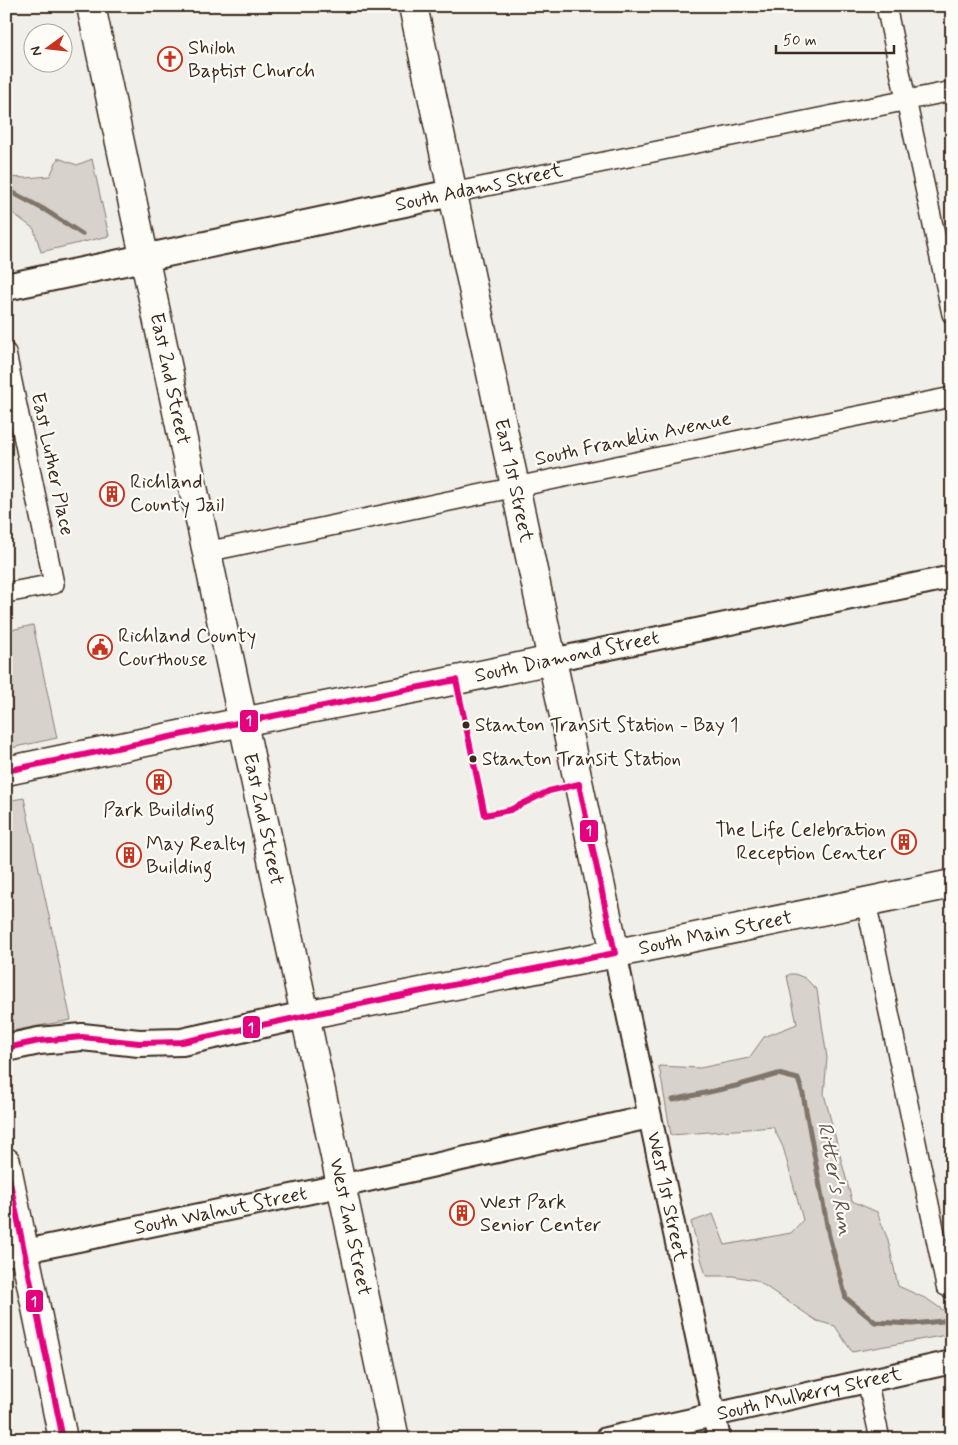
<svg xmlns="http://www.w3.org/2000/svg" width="958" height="1445" font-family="Mynerve,sans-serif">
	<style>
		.green { fill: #d7d2cc; stroke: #897e75 }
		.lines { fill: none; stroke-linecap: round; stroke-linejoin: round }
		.stream { stroke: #80746b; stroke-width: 5 }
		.minor-casing { stroke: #3b2a1e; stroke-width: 22 }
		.tertiary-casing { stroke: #3b2a1e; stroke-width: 26 }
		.secondary-casing { stroke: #3b2a1e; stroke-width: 30 }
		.primary-casing { stroke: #3b2a1e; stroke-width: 31 }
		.trunk-casing { stroke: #3b2a1e; stroke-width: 31 }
		.minor { stroke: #fdfcf7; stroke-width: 19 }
		.tertiary { stroke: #fdfcf7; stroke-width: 22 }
		.secondary { stroke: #fdfcf7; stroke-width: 26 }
		.primary { stroke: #fdfcf7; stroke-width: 28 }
		.trunk { stroke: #fdfcf7; stroke-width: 28 }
		.bus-1-casing { stroke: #fdfcf7; stroke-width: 10 }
		.bus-1 { stroke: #e5007d; stroke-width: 6 }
		.bus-dot { fill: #3b2a1e; stroke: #fdfcf7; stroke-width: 2 }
		.labels { text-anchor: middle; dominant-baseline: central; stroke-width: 4.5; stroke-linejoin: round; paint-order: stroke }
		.bus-label { font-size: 19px; fill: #3b2a1e; stroke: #fdfcf7; text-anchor: start }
		.poi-label { font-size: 20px; fill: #3b2a1e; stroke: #fdfcf7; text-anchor: start }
		.street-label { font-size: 20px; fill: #3b2a1e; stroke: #fdfcf7 }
		.water-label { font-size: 21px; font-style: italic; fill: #63554b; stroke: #fdfcf7 }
		.line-badge { stroke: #fdfcf7; stroke-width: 2 }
		.badge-label { font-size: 14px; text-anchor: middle; font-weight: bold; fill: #fff }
	</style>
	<rect width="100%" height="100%" fill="#f1efea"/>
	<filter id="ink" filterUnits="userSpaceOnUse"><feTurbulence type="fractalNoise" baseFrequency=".02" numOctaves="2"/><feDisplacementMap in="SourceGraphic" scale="10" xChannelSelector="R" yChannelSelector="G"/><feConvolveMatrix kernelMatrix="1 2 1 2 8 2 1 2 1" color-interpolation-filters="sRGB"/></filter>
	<g filter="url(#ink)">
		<g class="green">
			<polygon points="58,158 77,165 92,159 109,236 41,252 34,229 6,208 6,177 26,178 50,176"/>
			<polygon points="6,615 11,630 33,625 57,738 6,749"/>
			<polygon points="24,798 71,1020 6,1032 6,801"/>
			<polygon points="790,974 795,974 805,978 817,990 827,1058 824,1094 852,1201 877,1212 888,1240 898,1286 927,1299 943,1310 952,1309 952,1334 852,1352 835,1326 817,1321 756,1280 733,1276 706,1276 691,1222 713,1214 725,1245 791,1233 803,1220 783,1147 773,1127 671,1135 659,1066 700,1068 749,1058 764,1037 797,1024 787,976"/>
		</g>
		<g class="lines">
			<g class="stream">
				<polyline points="6,189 45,210 82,234"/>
				<polyline points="673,1100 736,1086 778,1074 798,1079 803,1094 829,1236 846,1298 875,1322 913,1324 952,1320"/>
			</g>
			<defs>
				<g id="minor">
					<polyline points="886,6 952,314"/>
					<polyline points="452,193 952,91"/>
					<polyline points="6,353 54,584 6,593"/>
					<polyline points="206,552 769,434 952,397"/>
					<polyline points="866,902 946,1286 952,1289"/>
					<polyline points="867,1380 880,1439"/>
				</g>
				<g id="tertiary">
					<polyline points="552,660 952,577"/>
					<path id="s1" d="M615,953L719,1439"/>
					<path id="s2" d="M6,1255L359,1182L649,1117"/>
					<path id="s3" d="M606,1439L952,1362"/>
				</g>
				<g id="secondary">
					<polyline points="6,287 452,193"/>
					<polyline points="6,1048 39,1041 82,1037 139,1043 182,1042 305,1015"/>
				</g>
				<g id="primary">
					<path id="s4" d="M91,6L305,1015"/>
					<path id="s5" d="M413,6L552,660"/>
					<polyline points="6,1162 63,1439"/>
				</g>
				<g id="trunk">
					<polyline points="6,771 242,722 428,686 552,660 615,953"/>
					<path id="s6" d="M395,1439L305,1015L637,949L952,884"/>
				</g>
			</defs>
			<use href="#minor" class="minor-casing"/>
			<use href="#tertiary" class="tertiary-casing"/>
			<use href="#secondary" class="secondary-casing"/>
			<use href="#primary" class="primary-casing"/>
			<use href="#trunk" class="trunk-casing"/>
			<use href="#minor" class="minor"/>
			<use href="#tertiary" class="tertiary"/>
			<use href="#secondary" class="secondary"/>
			<use href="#primary" class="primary"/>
			<use href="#trunk" class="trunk"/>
			<defs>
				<g id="bus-1">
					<polyline points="6,771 242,722 456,680 485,815 510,810 549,791 579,784 615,953 417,992 182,1042 139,1043 82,1037 39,1041 6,1048"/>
					<polyline points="6,1163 63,1439"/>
				</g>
			</defs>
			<use href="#bus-1" class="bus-1-casing"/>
			<use href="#bus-1" class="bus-1"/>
		</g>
	</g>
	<defs>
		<symbol id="church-ring" viewBox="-11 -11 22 22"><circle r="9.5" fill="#fdfcf7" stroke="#c8321e" stroke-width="1.5"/><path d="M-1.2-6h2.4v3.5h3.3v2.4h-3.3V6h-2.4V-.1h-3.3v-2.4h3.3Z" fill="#c8321e"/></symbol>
		<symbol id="building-ring" viewBox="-11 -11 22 22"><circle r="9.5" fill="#fdfcf7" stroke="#c8321e" stroke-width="1.5"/><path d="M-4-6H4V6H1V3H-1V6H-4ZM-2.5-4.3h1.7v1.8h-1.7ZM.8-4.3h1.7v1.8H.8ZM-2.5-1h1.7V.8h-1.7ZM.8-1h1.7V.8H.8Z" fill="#c8321e"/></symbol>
		<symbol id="civic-ring" viewBox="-11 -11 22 22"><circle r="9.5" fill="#fdfcf7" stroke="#c8321e" stroke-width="1.5"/><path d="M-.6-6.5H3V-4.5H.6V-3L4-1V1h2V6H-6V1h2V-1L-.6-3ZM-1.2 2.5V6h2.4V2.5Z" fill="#c8321e"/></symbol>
	</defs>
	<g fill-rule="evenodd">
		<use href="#church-ring" x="156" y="45" width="28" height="28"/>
		<use href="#building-ring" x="98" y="480" width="28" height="28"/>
		<use href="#civic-ring" x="86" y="633" width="28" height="28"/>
		<use href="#building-ring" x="145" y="768" width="28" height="28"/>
		<use href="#building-ring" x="890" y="828" width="28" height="28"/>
		<use href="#building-ring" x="115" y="841" width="28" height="28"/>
		<use href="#building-ring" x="448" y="1199" width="28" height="28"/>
	</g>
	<g class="bus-dot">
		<circle cx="466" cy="725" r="4.5"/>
		<circle cx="473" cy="759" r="4.5"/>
	</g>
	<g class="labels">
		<g class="bus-label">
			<text x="475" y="725">Stanton Transit Station - Bay 1</text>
			<text x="482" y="759">Stanton Transit Station</text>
		</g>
		<g class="poi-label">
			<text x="188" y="48">Shiloh<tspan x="188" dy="23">Baptist Church</tspan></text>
			<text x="130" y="482">Richland<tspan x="130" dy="23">County Jail</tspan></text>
			<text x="118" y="636">Richland County<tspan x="118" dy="23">Courthouse</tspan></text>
			<text x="159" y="810" text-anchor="middle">Park Building</text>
			<text x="886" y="830" text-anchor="end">The Life Celebration<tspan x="886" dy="23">Reception Center</tspan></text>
			<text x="146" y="844">May Realty<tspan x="146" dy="23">Building</tspan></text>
			<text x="480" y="1202">West Park<tspan x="480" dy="23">Senior Center</tspan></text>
		</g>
		<g class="street-label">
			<text transform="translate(479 188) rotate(-12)">South Adams Street</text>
			<text stroke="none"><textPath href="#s4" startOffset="381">East 2nd Street</textPath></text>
			<text transform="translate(633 439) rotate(-12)">South Franklin Avenue</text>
			<text transform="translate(52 464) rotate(78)">East Luther Place</text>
			<text stroke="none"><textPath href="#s5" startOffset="485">East 1st Street</textPath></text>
			<text transform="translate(567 657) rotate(-12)">South Diamond Street</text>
			<text stroke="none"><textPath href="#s4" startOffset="831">East 2nd Street</textPath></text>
			<text stroke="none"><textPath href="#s6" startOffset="852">South Main Street</textPath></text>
			<text stroke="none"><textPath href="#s1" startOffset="249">West 1st Street</textPath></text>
			<text stroke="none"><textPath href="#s2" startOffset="219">South Walnut Street</textPath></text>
			<text transform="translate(350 1227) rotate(78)">West 2nd Street</text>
			<text stroke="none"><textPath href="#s3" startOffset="208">South Mulberry Street</textPath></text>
		</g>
		<g class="water-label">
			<text transform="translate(835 1179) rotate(79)">Ritter's Run</text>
		</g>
	</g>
	<g class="line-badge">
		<rect x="239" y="709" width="20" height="24" rx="5" fill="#e5007d"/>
		<rect x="579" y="819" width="20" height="24" rx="5" fill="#e5007d"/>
		<rect x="242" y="1015" width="19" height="24" rx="5" fill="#e5007d"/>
		<rect x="25" y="1289" width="19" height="24" rx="5" fill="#e5007d"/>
	</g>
	<g class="badge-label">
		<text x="249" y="725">1</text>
		<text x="589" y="835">1</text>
		<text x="251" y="1032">1</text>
		<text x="34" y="1306">1</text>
	</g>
	<rect width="958" height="1445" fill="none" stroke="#fdfcf7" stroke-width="25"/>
	<rect x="12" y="12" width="933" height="1420" fill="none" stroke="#3b2a1e" stroke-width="2" filter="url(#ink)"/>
	<g transform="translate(48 48) rotate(255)"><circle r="24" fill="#fdfcf7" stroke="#afa8a0"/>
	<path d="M0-4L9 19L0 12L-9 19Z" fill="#c8321e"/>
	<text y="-8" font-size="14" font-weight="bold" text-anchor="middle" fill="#3b2a1e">N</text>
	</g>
	<path d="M776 45v8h118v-8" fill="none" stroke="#3b2a1e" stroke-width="2.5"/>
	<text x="783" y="45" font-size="15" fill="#3b2a1e" stroke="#fdfcf7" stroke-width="4" paint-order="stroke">50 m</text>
</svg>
